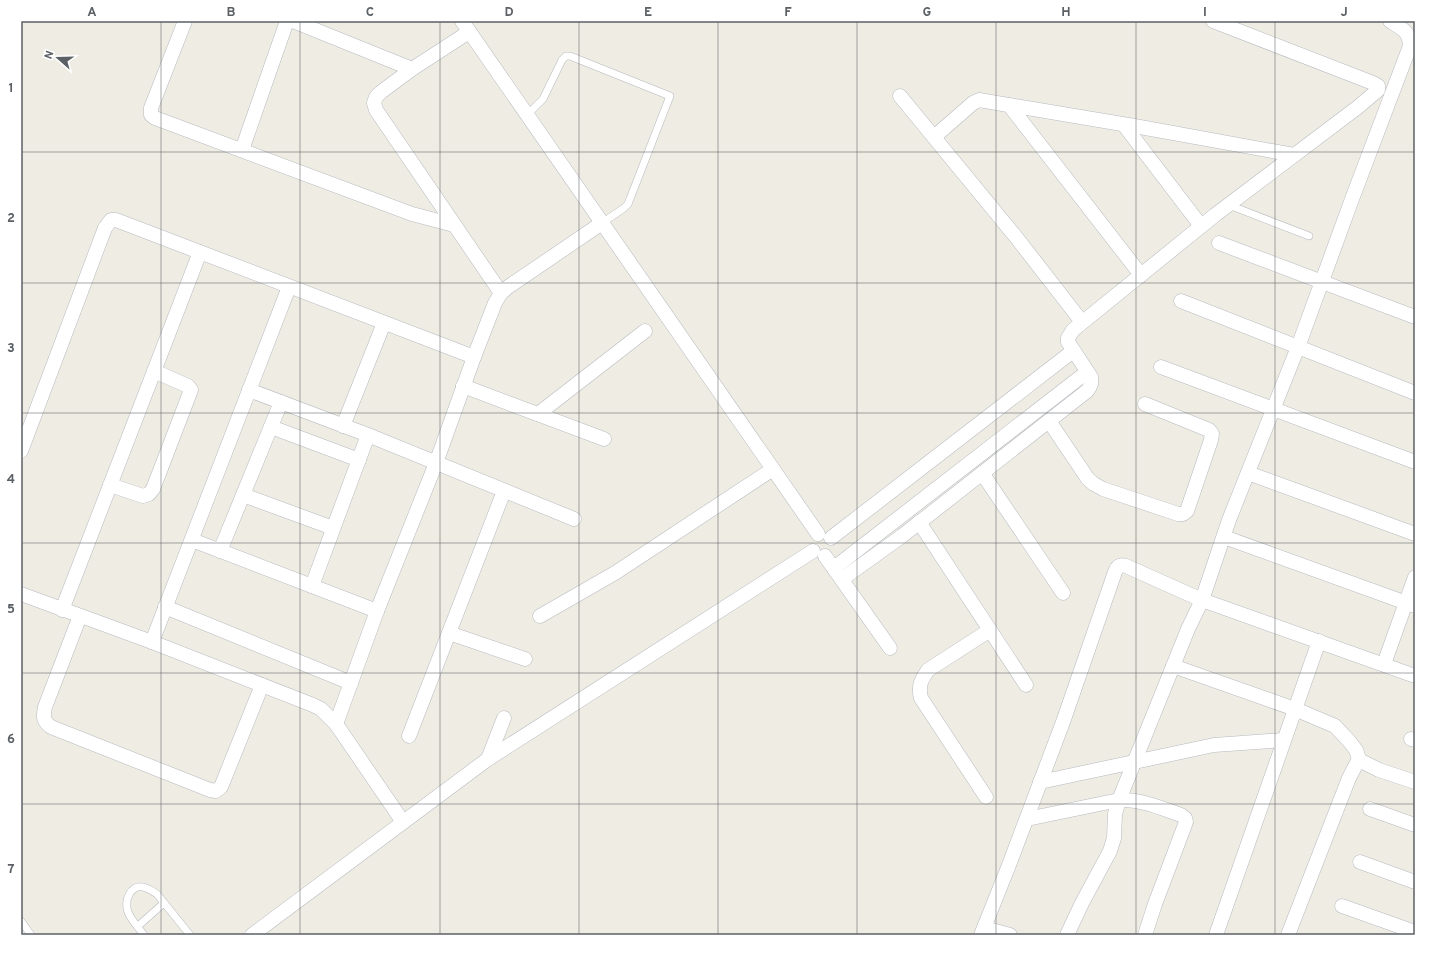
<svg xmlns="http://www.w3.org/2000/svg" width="1436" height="956" font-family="Overpass,sans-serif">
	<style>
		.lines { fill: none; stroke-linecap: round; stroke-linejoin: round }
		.service-casing { stroke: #b6babf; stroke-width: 8 }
		.minor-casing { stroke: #b6babf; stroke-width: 15 }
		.service { stroke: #fff; stroke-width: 7 }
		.minor { stroke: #fff; stroke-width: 14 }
		.grid { fill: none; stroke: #5b6065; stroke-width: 1; stroke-opacity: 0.55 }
		.neatline { fill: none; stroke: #5b6065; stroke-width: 1.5 }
		.grid-label { font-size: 13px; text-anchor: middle; font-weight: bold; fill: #5b6065 }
	</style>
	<rect width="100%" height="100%" fill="#efece3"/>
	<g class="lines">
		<defs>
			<g id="service">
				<polyline points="527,115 543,99 562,60 566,56 570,56 670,96 628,204 624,208 602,223"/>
				<polyline points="1229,205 1309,236"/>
				<polyline points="21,921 31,935"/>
				<polyline points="138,926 164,903"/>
				<path d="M144,935C139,928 131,920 128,912C124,901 130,885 143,887C148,888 152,891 157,894L190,935"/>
			</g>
			<g id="minor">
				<polyline points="185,21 151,108 151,115 155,118 412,214 454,225"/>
				<polyline points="293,21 412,69"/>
				<polyline points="462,21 818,534"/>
				<path d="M469,32L412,69L381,92L376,97L374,103L376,110C418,171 459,232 501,293"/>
				<polyline points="900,96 1016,237 1082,322"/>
				<polyline points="1009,105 1141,275"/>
				<polyline points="1124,125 1201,226"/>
				<polyline points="934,137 973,103 979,100 1140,127 1294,155"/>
				<polyline points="242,150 287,21"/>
				<polyline points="1219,243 1415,317"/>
				<polyline points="1181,301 1415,393"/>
				<polyline points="1161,367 1415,462"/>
				<polyline points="463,386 604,439"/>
				<polyline points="249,390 368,435 574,519"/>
				<polyline points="538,414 645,331"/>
				<polyline points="1049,421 1088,479 1094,484 1103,489 1178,514 1183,514 1187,511 1211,440 1212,434 1209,430 1145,404"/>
				<polyline points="343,426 384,323"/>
				<polyline points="271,427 359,460"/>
				<polyline points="21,451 105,228 111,220 116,220 474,357"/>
				<polyline points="982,473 1063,593"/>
				<polyline points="1248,473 1415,534"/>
				<polyline points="110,485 143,496 149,494 153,489 191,390 188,386 154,371"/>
				<polyline points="243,495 333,528"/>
				<polyline points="919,522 1026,685"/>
				<polyline points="1224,537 1415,606"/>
				<polyline points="831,538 1073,351"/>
				<polyline points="192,540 377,611"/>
				<polyline points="220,551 281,402"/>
				<polyline points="825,556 890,648"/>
				<polyline points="834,568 1087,372"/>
				<path d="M842,579L902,536L1087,391C1091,386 1092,383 1091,377L1068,342V338L1073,330L1215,215L1358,107L1378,90V86L1373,83L1213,21"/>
				<polyline points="312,586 368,435"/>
				<polyline points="21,594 152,642 313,705 321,709 336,724 403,822"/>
				<polyline points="165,607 351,683"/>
				<polyline points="62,610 200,252"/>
				<path d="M80,616L45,707C43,717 43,721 51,727L210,790L216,791L221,787L262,685"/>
				<polyline points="540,616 615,573 773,469"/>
				<polyline points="449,633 525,659"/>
				<polyline points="152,642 289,287"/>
				<polyline points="1384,664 1415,577"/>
				<polyline points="1173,666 1295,709 1335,726 1349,741 1356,750 1359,759 1363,762 1379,770 1415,782"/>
				<polyline points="336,724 377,611 436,463 474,357 495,303 501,293 508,287 602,223"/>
				<polyline points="409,736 504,491"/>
				<polyline points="1411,739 1415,740"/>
				<polyline points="488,759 504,718"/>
				<polyline points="1040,782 1214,745 1284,740"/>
				<path d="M986,797L921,698C918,686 921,680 928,670L990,630"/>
				<polyline points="1370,809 1415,825"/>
				<path d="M1027,819L1119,800C1141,799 1161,808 1181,815L1185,818L1186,822L1155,904L1145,935"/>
				<polyline points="1360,862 1415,882"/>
				<polyline points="1342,906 1415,932"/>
				<polyline points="984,928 1010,935"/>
				<polyline points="252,935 488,759 813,551"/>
				<path d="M981,935L1009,865L1063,722L1115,572C1117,566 1120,564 1126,566L1202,600L1415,676"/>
				<path d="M1067,935L1082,903L1110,851L1114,838L1115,814L1119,800L1188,629L1202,600L1229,520L1298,347L1352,199L1410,46C1409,30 1402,29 1390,21"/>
				<polyline points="1216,935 1319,641"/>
				<polyline points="1288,935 1349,778 1359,759"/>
			</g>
		</defs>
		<use href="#service" class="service-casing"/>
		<use href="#minor" class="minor-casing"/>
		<use href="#service" class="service"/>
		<use href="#minor" class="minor"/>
	</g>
	<path class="grid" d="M161,21V935M300,21V935M440,21V935M579,21V935M718,21V935M857,21V935M996,21V935M1136,21V935M1275,21V935M21,152H1415M21,283H1415M21,413H1415M21,543H1415M21,673H1415M21,804H1415"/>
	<rect width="1436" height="956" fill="none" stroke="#ffffff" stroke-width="44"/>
	<g transform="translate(58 58) rotate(290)" stroke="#ffffff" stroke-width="3" paint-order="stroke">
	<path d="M0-3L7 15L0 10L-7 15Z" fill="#5b6065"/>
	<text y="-6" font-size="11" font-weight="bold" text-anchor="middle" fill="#5b6065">N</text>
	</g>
	<rect x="22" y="22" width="1392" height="912" class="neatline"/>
	<g class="grid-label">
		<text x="92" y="16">A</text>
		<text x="231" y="16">B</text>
		<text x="370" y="16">C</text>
		<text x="509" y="16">D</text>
		<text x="648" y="16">E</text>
		<text x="788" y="16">F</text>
		<text x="927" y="16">G</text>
		<text x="1066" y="16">H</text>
		<text x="1205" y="16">I</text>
		<text x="1344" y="16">J</text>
		<text x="11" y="92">1</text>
		<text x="11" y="222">2</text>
		<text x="11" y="352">3</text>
		<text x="11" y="483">4</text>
		<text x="11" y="613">5</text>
		<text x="11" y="743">6</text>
		<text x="11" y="873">7</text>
	</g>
</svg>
